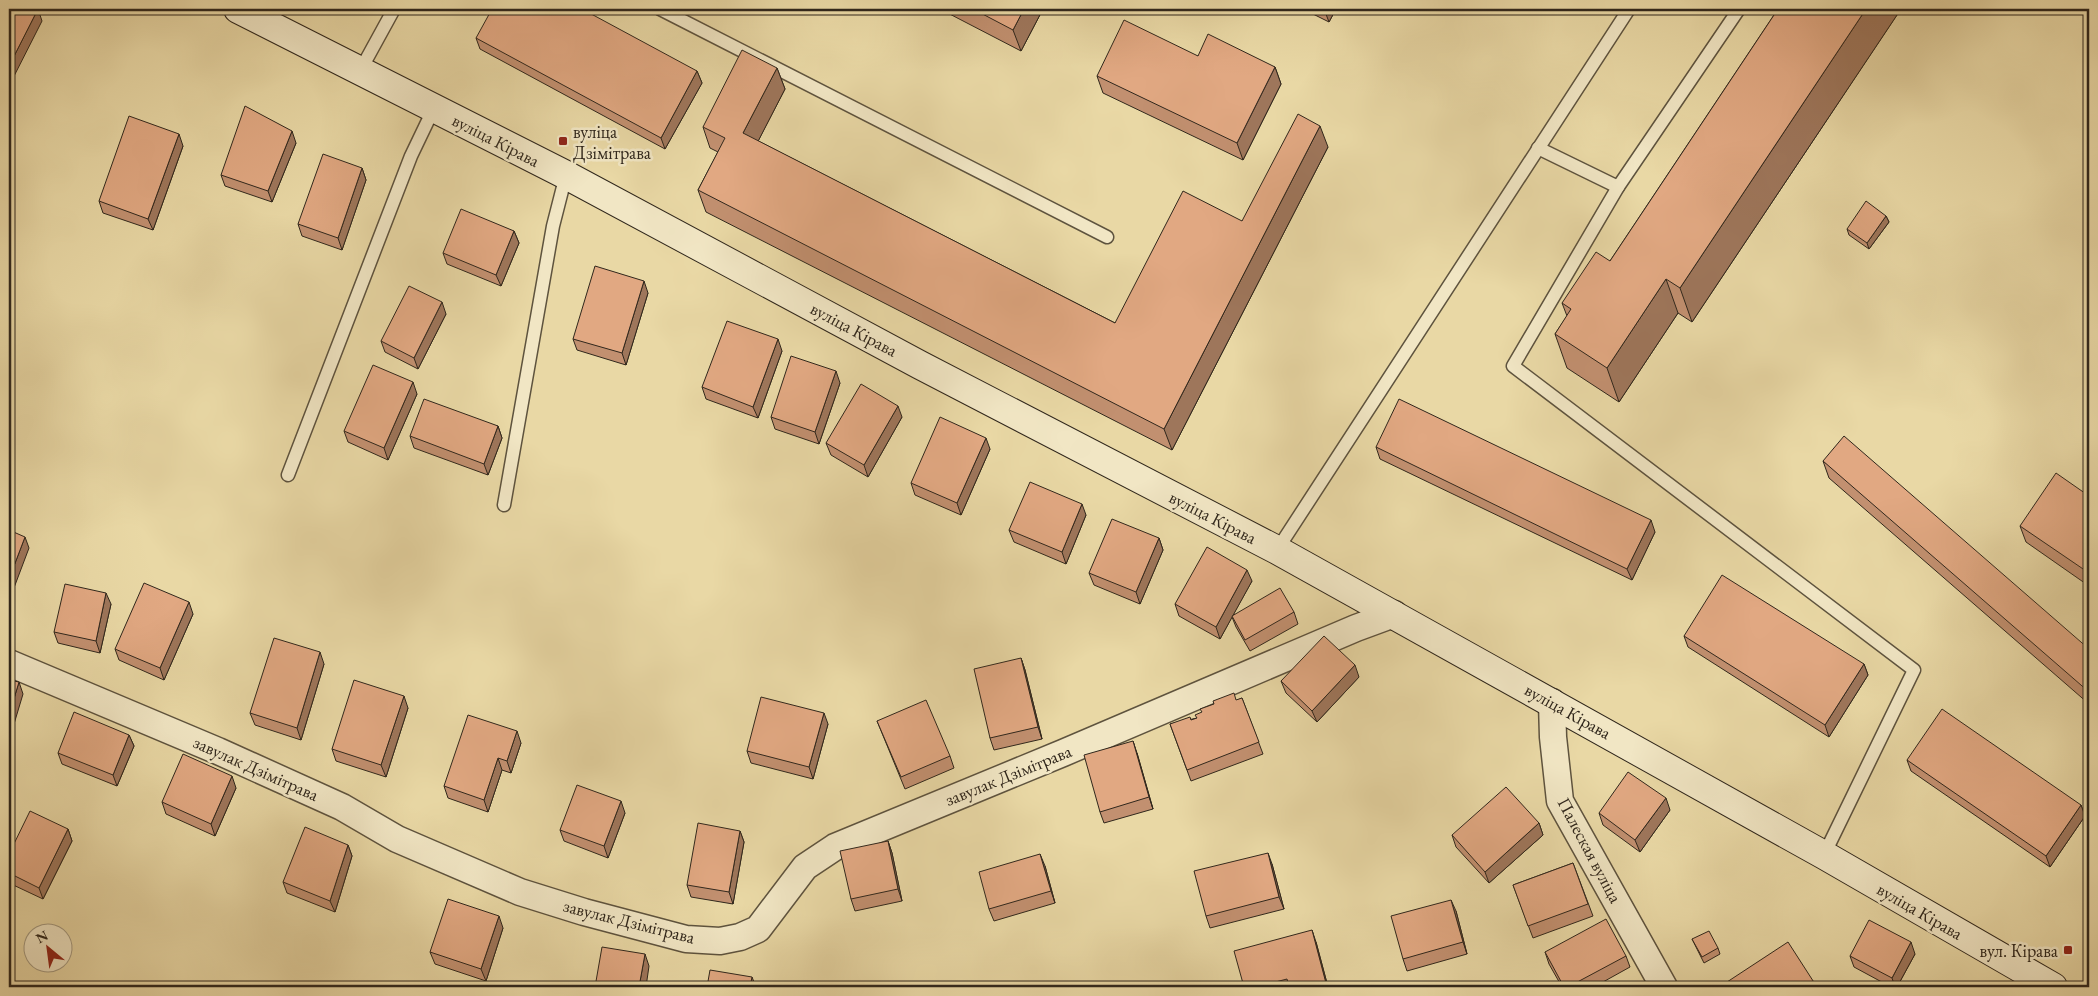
<svg xmlns="http://www.w3.org/2000/svg" width="2098" height="996" font-family="'EB Garamond',serif">
	<style>
		.lines { fill: none; stroke-linecap: round; stroke-linejoin: round }
		.lane-casing { stroke: #5e533e; stroke-width: 15 }
		.street-casing { stroke: #5e533e; stroke-width: 29 }
		.secondary-casing { stroke: #30271c; stroke-width: 30 }
		.lane { stroke: #f1e6c4; stroke-width: 12 }
		.street { stroke: #f1e6c4; stroke-width: 26 }
		.secondary { stroke: #f1e6c4; stroke-width: 28 }
		.wall { fill: #c29070; stroke: #30271c }
		.shaded-wall { fill: #9e765b; stroke: #30271c }
		.building { fill: #e1a882; stroke: #30271c }
		.poi-dot { fill: #8f2418; stroke: #f1e6c4; stroke-width: 2 }
		.labels { text-anchor: middle; dominant-baseline: central; stroke-width: 5; stroke-linejoin: round; paint-order: stroke }
		.poi-label { font-size: 18px; fill: #30271c; stroke: #f1e6c4; text-anchor: start }
		.street-label { font-size: 18px; fill: #30271c; stroke: #f1e6c4 }
	</style>
	<rect width="100%" height="100%" fill="#e9d8a5"/>
	<filter id="stains"><feTurbulence type="fractalNoise" baseFrequency=".004" numOctaves="4"/><feColorMatrix values="0 0 0 0 .2 0 0 0 0 .09 0 0 0 0 .02 0 0 0 .5 -.17"/></filter>
	<radialGradient id="worn" r=".72"><stop offset=".6" stop-color="#630" stop-opacity="0"/><stop offset="1" stop-color="#630" stop-opacity=".3"/></radialGradient>
	<g class="lines">
		<defs>
			<g id="lane">
				<polyline points="660,9 1107,237"/>
				<polyline points="360,71 394,9"/>
				<polyline points="1538,148 1618,187 1739,9"/>
				<polyline points="1618,187 1513,366 1914,670 1824,855"/>
				<polyline points="288,475 411,156 434,108"/>
				<polyline points="504,505 553,226 566,175"/>
				<polyline points="1277,550 1629,9"/>
			</g>
			<g id="street">
				<polyline points="9,663 218,751 342,807 397,839 520,892 584,912 686,939 720,941 740,937 758,929 805,867 835,847 1063,753 1356,628 1394,614"/>
				<polyline points="1552,702 1553,737 1560,801 1664,987"/>
			</g>
			<polyline id="secondary" points="238,9 566,175 920,365 1277,550 1824,855 2053,987"/>
		</defs>
		<use href="#lane" class="lane-casing"/>
		<use href="#street" class="street-casing"/>
		<use href="#secondary" class="secondary-casing"/>
		<use href="#lane" class="lane"/>
		<use href="#street" class="street"/>
		<use href="#secondary" class="secondary"/>
	</g>
	<g class="wall">
		<polygon points="940,9 1043,9 1021,51"/>
		<polygon points="1303,9 1336,9 1329,22"/>
		<polygon points="1778,9 1901,9 1692,322 1678,313 1619,402 1567,368 1555,334 1567,316 1562,303 1610,261"/>
		<polygon points="476,38 697,71 702,83 665,149 480,49"/>
		<polygon points="1198,56 1275,67 1281,84 1243,160 1103,93 1097,76"/>
		<polygon points="777,68 785,89 758,141 1115,323 1242,221 1328,147 1172,450 706,212 698,190 718,152 710,148 703,127"/>
		<polygon points="296,143 272,202 225,186 221,175"/>
		<polygon points="183,146 153,230 103,213 99,201"/>
		<polygon points="362,168 366,180 342,250 302,236 298,224"/>
		<polygon points="1886,216 1889,222 1869,249 1849,235 1847,229"/>
		<polygon points="514,231 519,243 501,286 447,264 443,253"/>
		<polygon points="648,293 626,365 577,350 573,339"/>
		<polygon points="446,314 418,369 385,352 381,341"/>
		<polygon points="782,351 758,418 706,399 702,387"/>
		<polygon points="840,383 819,444 775,429 771,417"/>
		<polygon points="417,394 388,460 348,442 344,431"/>
		<polygon points="902,417 868,477 831,455 826,443"/>
		<polygon points="498,426 502,438 488,475 414,448 410,436"/>
		<polygon points="1376,447 1655,532 1632,580 1380,459"/>
		<polygon points="990,449 961,515 915,495 911,483"/>
		<polygon points="1823,461 2089,649 2089,704 1829,478"/>
		<polygon points="2089,496 2089,586 2026,542 2020,526"/>
		<polygon points="1086,515 1066,564 1014,542 1009,530"/>
		<polygon points="1159,538 1163,550 1140,604 1094,585 1089,573"/>
		<polygon points="1252,581 1233,615 1294,612 1298,624 1250,651 1236,627 1232,617 1220,639 1179,616 1175,604"/>
		<polygon points="111,604 100,653 58,643 54,632"/>
		<polygon points="193,614 164,680 119,660 115,649"/>
		<polygon points="1684,636 1864,664 1868,675 1829,737 1688,647"/>
		<polygon points="1021,658 1025,670 1042,739 994,750 990,738"/>
		<polygon points="324,664 301,740 255,725 250,713"/>
		<polygon points="1359,677 1317,722 1286,693 1281,681"/>
		<polygon points="1242,698 1263,754 1191,781 1170,724 1197,718"/>
		<polygon points="408,708 386,777 336,761 332,749"/>
		<polygon points="877,721 950,756 954,768 905,789"/>
		<polygon points="828,724 813,779 751,763 747,751"/>
		<polygon points="129,735 134,746 117,786 62,764 58,753"/>
		<polygon points="521,743 511,773 502,770 488,812 448,798 444,786"/>
		<polygon points="1137,753 1153,809 1104,823 1100,812"/>
		<polygon points="1907,760 2081,805 2085,816 2050,867 1911,771"/>
		<polygon points="236,788 215,836 166,814 162,802"/>
		<polygon points="1670,810 1640,852 1603,825 1599,813"/>
		<polygon points="625,813 608,858 564,841 560,830"/>
		<polygon points="1539,823 1543,835 1489,883 1456,847 1452,835"/>
		<polygon points="68,829 72,841 43,899 9,883 9,854"/>
		<polygon points="740,831 744,842 733,904 691,897 687,885"/>
		<polygon points="888,841 892,853 902,901 855,911 851,899"/>
		<polygon points="348,845 352,856 335,912 287,893 283,882"/>
		<polygon points="1573,863 1593,916 1533,938 1513,885"/>
		<polygon points="1272,864 1284,909 1210,928 1206,916"/>
		<polygon points="1045,866 1055,903 994,921 989,909"/>
		<polygon points="1456,911 1467,954 1407,971 1403,959"/>
		<polygon points="503,928 486,981 435,964 430,952"/>
		<polygon points="1692,939 1718,948 1720,954 1704,963"/>
		<polygon points="1316,942 1328,987 1244,987"/>
		<polygon points="1545,952 1626,956 1630,967 1594,987 1562,987 1549,964"/>
		<polygon points="1915,954 1897,987 1891,987 1854,967 1850,956"/>
	</g>
	<g class="shaded-wall">
		<polygon points="38,9 42,21 9,86 9,66"/>
		<polygon points="1024,9 1043,9 1021,51 1013,30"/>
		<polygon points="1324,9 1336,9 1329,22"/>
		<polygon points="1866,9 1901,9 1692,322 1680,288"/>
		<polygon points="1275,67 1281,84 1243,160 1237,143"/>
		<polygon points="777,68 785,89 751,155 743,133"/>
		<polygon points="697,71 702,83 665,149 661,138"/>
		<polygon points="1320,126 1328,147 1172,450 1164,429"/>
		<polygon points="292,131 296,143 272,202 268,191"/>
		<polygon points="179,134 183,146 153,230 148,219"/>
		<polygon points="362,168 366,180 342,250 338,238"/>
		<polygon points="1886,216 1889,222 1869,249 1867,243"/>
		<polygon points="514,231 519,243 501,286 496,275"/>
		<polygon points="1666,279 1678,313 1619,402 1607,368"/>
		<polygon points="644,281 648,293 626,365 622,353"/>
		<polygon points="442,302 446,314 418,369 414,358"/>
		<polygon points="778,339 782,351 758,418 753,407"/>
		<polygon points="836,371 840,383 819,444 815,432"/>
		<polygon points="413,382 417,394 388,460 384,448"/>
		<polygon points="898,406 902,417 868,477 864,465"/>
		<polygon points="498,426 502,438 488,475 484,464"/>
		<polygon points="986,438 990,449 961,515 957,503"/>
		<polygon points="1082,504 1086,515 1066,564 1062,552"/>
		<polygon points="1651,520 1655,532 1632,580 1627,569"/>
		<polygon points="25,537 29,548 9,601 9,579"/>
		<polygon points="1159,538 1163,550 1140,604 1136,592"/>
		<polygon points="1247,570 1252,581 1220,639 1216,627"/>
		<polygon points="106,593 111,604 100,653 96,641"/>
		<polygon points="189,602 193,614 164,680 160,668"/>
		<polygon points="320,652 324,664 301,740 297,728"/>
		<polygon points="1021,658 1025,670 1042,739 1038,727"/>
		<polygon points="1864,664 1868,675 1829,737 1825,725"/>
		<polygon points="1355,665 1359,677 1317,722 1312,711"/>
		<polygon points="19,682 23,694 11,734 9,729 9,715"/>
		<polygon points="404,696 408,708 386,777 381,765"/>
		<polygon points="824,713 828,724 813,779 809,767"/>
		<polygon points="517,731 521,743 511,773 507,761"/>
		<polygon points="129,735 134,746 117,786 113,775"/>
		<polygon points="1133,741 1137,753 1153,809 1149,797"/>
		<polygon points="498,758 502,770 488,812 484,800"/>
		<polygon points="232,776 236,788 215,836 211,824"/>
		<polygon points="1666,798 1670,810 1640,852 1635,840"/>
		<polygon points="621,801 625,813 608,858 604,846"/>
		<polygon points="2081,805 2085,816 2050,867 2046,856"/>
		<polygon points="1539,823 1543,835 1489,883 1485,872"/>
		<polygon points="68,829 72,841 43,899 39,888"/>
		<polygon points="740,831 744,842 733,904 729,892"/>
		<polygon points="888,841 892,853 902,901 898,889"/>
		<polygon points="348,845 352,856 335,912 330,901"/>
		<polygon points="1268,853 1272,864 1284,909 1279,897"/>
		<polygon points="1040,854 1045,866 1055,903 1051,891"/>
		<polygon points="1451,900 1456,911 1467,954 1463,942"/>
		<polygon points="499,916 503,928 486,981 481,969"/>
		<polygon points="1312,930 1316,942 1328,987 1327,987"/>
		<polygon points="1911,942 1915,954 1897,987 1895,987 1892,978"/>
		<polygon points="645,954 649,966 646,987 639,987"/>
		<polygon points="752,977 756,987 750,987"/>
	</g>
	<g class="building">
		<polygon points="9,9 38,9 9,66"/>
		<polygon points="492,9 582,9 697,71 661,138 476,38"/>
		<polygon points="973,9 1024,9 1013,30"/>
		<polygon points="1778,9 1866,9 1680,288 1666,279 1607,368 1555,334 1571,309 1562,303 1596,252 1610,261"/>
		<polygon points="1124,20 1198,56 1208,34 1275,67 1237,143 1097,76"/>
		<polygon points="742,50 777,68 743,133 1115,323 1183,191 1242,221 1298,114 1320,126 1164,429 698,190 725,138 703,127"/>
		<polygon points="245,106 292,131 268,191 221,175"/>
		<polygon points="129,116 179,134 148,219 99,201"/>
		<polygon points="323,154 362,168 338,238 298,224"/>
		<polygon points="1866,201 1886,216 1867,243 1847,229"/>
		<polygon points="461,209 514,231 496,275 443,253"/>
		<polygon points="595,266 644,281 622,353 573,339"/>
		<polygon points="409,286 442,302 414,358 381,341"/>
		<polygon points="727,321 778,339 753,407 702,387"/>
		<polygon points="791,356 836,371 815,432 771,417"/>
		<polygon points="373,365 413,382 384,448 344,431"/>
		<polygon points="861,384 898,406 864,465 826,443"/>
		<polygon points="424,399 498,426 484,464 410,436"/>
		<polygon points="1399,399 1651,520 1627,569 1376,447"/>
		<polygon points="940,417 986,438 957,503 911,483"/>
		<polygon points="1844,436 2089,649 2089,692 1823,461"/>
		<polygon points="2056,473 2089,496 2089,573 2020,526"/>
		<polygon points="1030,482 1082,504 1062,552 1009,530"/>
		<polygon points="1112,519 1159,538 1136,592 1089,573"/>
		<polygon points="9,530 25,537 9,579"/>
		<polygon points="1207,547 1247,570 1216,627 1175,604"/>
		<polygon points="1722,575 1864,664 1825,725 1684,636"/>
		<polygon points="144,583 189,602 160,668 115,649"/>
		<polygon points="65,584 106,593 96,641 54,632"/>
		<polygon points="1280,588 1294,612 1245,640 1232,616"/>
		<polygon points="1324,636 1355,665 1312,711 1281,681"/>
		<polygon points="274,638 320,652 297,728 250,713"/>
		<polygon points="1021,658 1038,727 990,738 974,669"/>
		<polygon points="9,680 19,682 9,715"/>
		<polygon points="354,680 404,696 381,765 332,749"/>
		<polygon points="1234,693 1236,700 1242,698 1259,742 1187,770 1170,724 1190,717 1191,720 1197,718 1195,715 1202,712 1200,709 1214,704 1213,701"/>
		<polygon points="761,697 824,713 809,767 747,751"/>
		<polygon points="926,700 950,756 901,777 877,721"/>
		<polygon points="1942,709 2081,805 2046,856 1907,760"/>
		<polygon points="74,712 129,735 113,775 58,753"/>
		<polygon points="468,715 517,731 507,761 498,758 484,800 444,786"/>
		<polygon points="1133,741 1149,797 1100,812 1084,755"/>
		<polygon points="183,754 232,776 211,824 162,802"/>
		<polygon points="1628,772 1666,798 1635,840 1599,813"/>
		<polygon points="577,785 621,801 604,846 560,830"/>
		<polygon points="1506,787 1539,823 1485,872 1452,835"/>
		<polygon points="30,811 68,829 39,888 9,873 9,854"/>
		<polygon points="698,823 740,831 729,892 687,885"/>
		<polygon points="305,827 348,845 330,901 283,882"/>
		<polygon points="888,841 898,889 851,899 840,851"/>
		<polygon points="1268,853 1279,897 1206,916 1194,871"/>
		<polygon points="1040,854 1051,891 989,909 979,872"/>
		<polygon points="1573,863 1588,904 1528,926 1513,885"/>
		<polygon points="448,899 499,916 481,969 430,952"/>
		<polygon points="1451,900 1463,942 1403,959 1391,916"/>
		<polygon points="1606,919 1626,956 1568,987 1564,987 1545,952"/>
		<polygon points="1869,920 1911,942 1892,978 1850,956"/>
		<polygon points="1312,930 1327,987 1289,987 1287,979 1256,987 1244,987 1234,951"/>
		<polygon points="1709,931 1718,948 1702,957 1692,939"/>
		<polygon points="1788,942 1817,987 1730,987 1727,982"/>
		<polygon points="602,947 645,954 639,987 595,987"/>
		<polygon points="710,970 752,977 750,987 707,987"/>
	</g>
	<g class="poi-dot">
		<rect x="558" y="136" width="10" height="10" rx="2.5"/>
		<rect x="2063" y="945" width="10" height="10" rx="2.5"/>
	</g>
	<g class="labels">
		<g class="poi-label">
			<text x="573" y="131">вуліца<tspan x="573" dy="21">Дзімітрава</tspan></text>
			<text x="2058" y="950" text-anchor="end">вул. Кірава</text>
		</g>
		<g class="street-label">
			<text transform="translate(496 140) rotate(27)">вуліца Кірава</text>
			<text transform="translate(854 329) rotate(28)">вуліца Кірава</text>
			<text transform="translate(1213 517) rotate(27)">вуліца Кірава</text>
			<text transform="translate(1568 711) rotate(29)">вуліца Кірава</text>
			<text transform="translate(256 768) rotate(24)">завулак Дзімітрава</text>
			<text transform="translate(1008 775) rotate(-22)">завулак Дзімітрава</text>
			<text transform="translate(1590 850) rotate(62)">Палеская вуліца</text>
			<text transform="translate(1920 911) rotate(30)">вуліца Кірава</text>
			<text transform="translate(629 921) rotate(14)">завулак Дзімітрава</text>
		</g>
	</g>
	<rect width="2098" height="996" fill="none" stroke="#e9d8a5" stroke-width="30"/>
	<rect x="10" y="10" width="2078" height="976" fill="none" stroke="#30271c" stroke-width="2.5"/>
	<rect x="15" y="15" width="2068" height="966" fill="none" stroke="#30271c"/>
	<g transform="translate(48 948) rotate(331)"><circle r="24" fill="#f1e6c4" stroke="#a49a81"/>
	<path d="M0-4L9 19L0 12L-9 19Z" fill="#8f2418"/>
	<text y="-8" font-size="14" font-weight="bold" text-anchor="middle" fill="#30271c">N</text>
	</g>
	<rect width="100%" height="100%" filter="url(#stains)"/>
	<rect width="100%" height="100%" fill="url(#worn)"/>
</svg>
